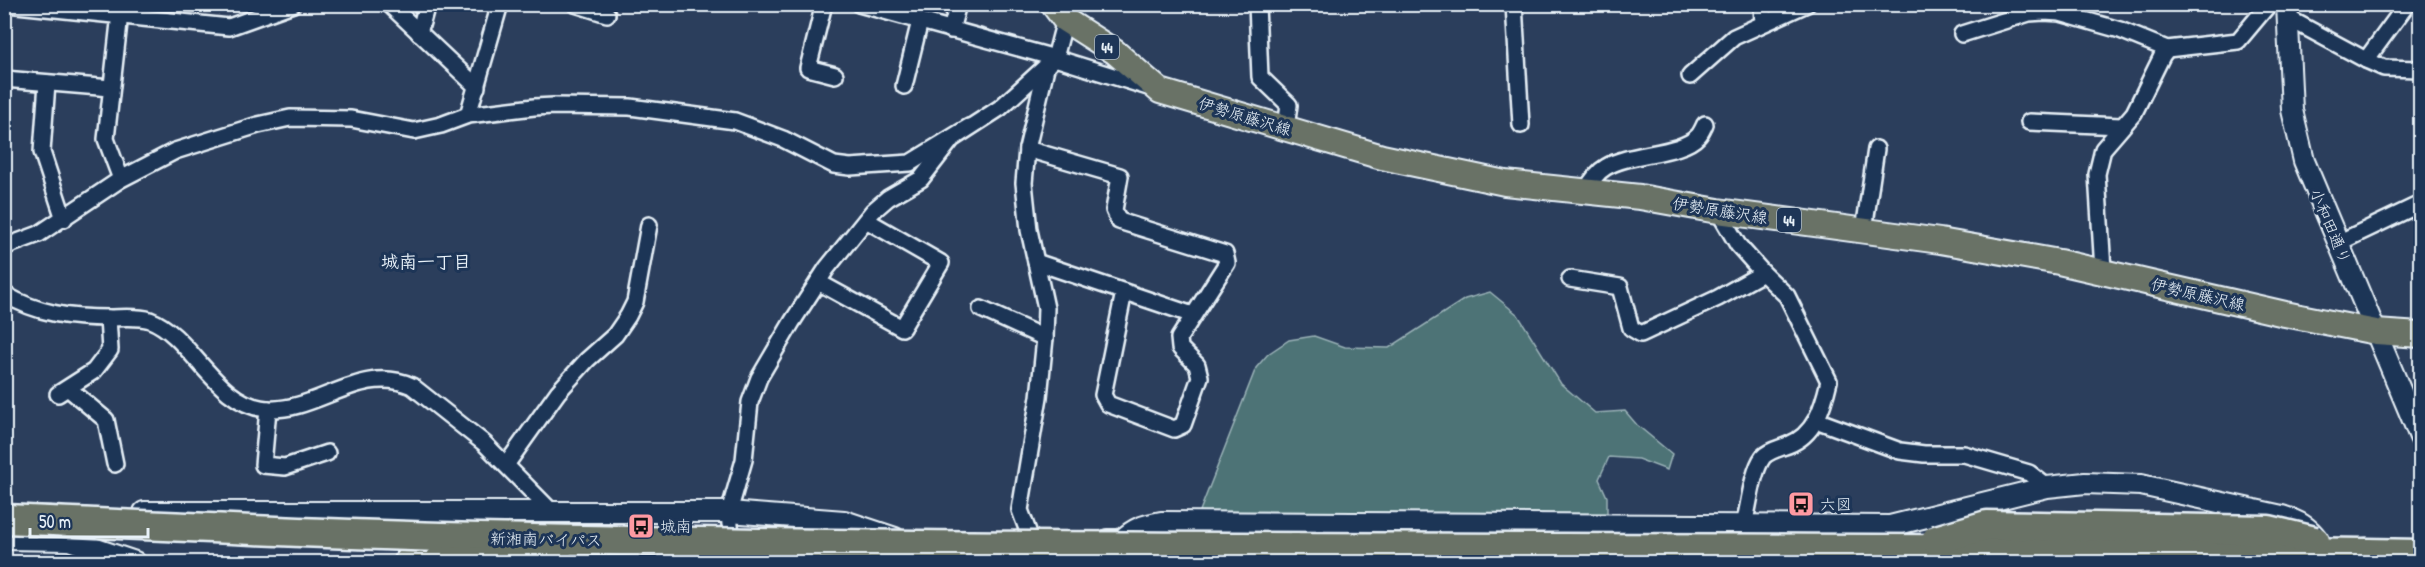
<svg xmlns="http://www.w3.org/2000/svg" width="2425" height="567" font-family="'Patrick Hand','Klee One',sans-serif">
	<style>
		.green { fill: #4d7376; stroke: #9ab2b7; stroke-width: 1.5 }
		.lines { fill: none; stroke-linecap: round; stroke-linejoin: round }
		.minor-casing { stroke: #e8f1f8; stroke-width: 20 }
		.tertiary-casing { stroke: #e8f1f8; stroke-width: 24 }
		.primary-casing { stroke: #e8f1f8; stroke-width: 28 }
		.motorway-casing { stroke: #e8f1f8; stroke-width: 33 }
		.minor { stroke: #1d3557; stroke-width: 15 }
		.tertiary { stroke: #1d3557; stroke-width: 20 }
		.primary { stroke: #697266; stroke-width: 24 }
		.motorway { stroke: #697266; stroke-width: 28 }
		.motorway-bridge-casing { stroke: #e8f1f8; stroke-width: 33; stroke-linecap: butt }
		.motorway-bridge { stroke: #697266; stroke-width: 28 }
		.labels { text-anchor: middle; dominant-baseline: central; stroke-width: 6; stroke-linejoin: round; paint-order: stroke }
		.shield { fill: #1d3557; stroke: #abb9c8; stroke-width: 1.5 }
		.shield-label { font-size: 15px; font-weight: bold; fill: #e8f1f8 }
		.street-label { font-size: 16px; fill: #e8f1f8; stroke: #1d3557 }
		.poi-label { font-size: 16px; fill: #e8f1f8; stroke: #1d3557; text-anchor: start }
		.neighbourhood-label { font-size: 18px; font-weight: bold; fill: #e8f1f8; stroke: #1d3557 }
	</style>
	<rect width="100%" height="100%" fill="#2b3e5c"/>
	<filter id="ink" filterUnits="userSpaceOnUse"><feTurbulence type="fractalNoise" baseFrequency=".0167" numOctaves="2"/><feDisplacementMap in="SourceGraphic" scale="12" xChannelSelector="R" yChannelSelector="G"/><feConvolveMatrix kernelMatrix="1 2 1 2 8 2 1 2 1" color-interpolation-filters="sRGB"/></filter>
	<g filter="url(#ink)">
		<polygon class="green" points="1490,292 1518,315 1561,384 1595,413 1625,411 1637,425 1672,454 1667,470 1638,459 1609,457 1599,479 1607,497 1607,517 1209,516 1200,511 1256,368 1268,354 1289,340 1314,336 1345,347 1389,348 1465,299"/>
		<g class="lines">
			<defs>
				<g id="minor">
					<polyline points="7,4 229,27 293,4"/>
					<polyline points="389,4 477,87"/>
					<polyline points="575,4 607,14"/>
					<polyline points="824,4 808,68 835,75"/>
					<polyline points="859,4 1055,58 1148,87"/>
					<polyline points="1257,4 1260,77 1289,105 1286,128"/>
					<polyline points="1514,4 1521,125"/>
					<polyline points="1762,4 1763,23"/>
					<polyline points="2288,18 2366,60 2384,68 2420,69"/>
					<polyline points="951,30 958,4"/>
					<polyline points="419,33 427,4"/>
					<polyline points="1962,34 2029,13 2044,12 2060,13 2120,30 2167,49 2238,41 2269,4"/>
					<polyline points="2366,60 2407,4"/>
					<polyline points="1690,76 1734,37 1807,4"/>
					<polyline points="4,79 111,88"/>
					<polyline points="47,83 42,152 64,219"/>
					<polyline points="904,86 920,21"/>
					<polyline points="468,115 500,4"/>
					<polyline points="2029,122 2121,126"/>
					<polyline points="1027,149 1120,176 1114,210 1119,221 1225,254 1227,263 1179,338 1180,348 1197,365 1200,377 1183,425 1174,429 1108,404 1103,395 1124,292"/>
					<polyline points="121,179 106,139 121,5"/>
					<path d="M1585,192C1590,183 1597,172 1606,167C1630,152 1681,155 1698,136C1701,133 1703,128 1705,124"/>
					<path d="M1718,211L1738,245L1763,273L1787,296L1829,381C1823,407 1815,435 1788,445C1780,448 1768,451 1763,457C1752,472 1749,506 1744,525"/>
					<polyline points="1864,230 1876,149"/>
					<polyline points="2338,243 2420,204"/>
					<polyline points="4,247 39,234 121,179 175,151 258,125 290,118 351,119 414,131 441,125 468,115 534,107 554,106 630,107 735,121 783,139 834,165 850,167 910,163 969,127"/>
					<polyline points="1036,262 1193,315"/>
					<polyline points="2103,270 2097,174 2103,149 2134,113 2162,56 2167,49"/>
					<polyline points="1570,279 1620,287 1631,328 1641,334 1718,298 1763,273"/>
					<polyline points="818,282 902,328 941,263 866,220"/>
					<path d="M4,294C38,314 71,318 109,318C121,318 138,316 150,320C192,336 215,405 267,409C318,412 361,363 412,386L484,443L553,513"/>
					<polyline points="981,309 1045,338"/>
					<polyline points="69,389 106,420 115,464"/>
					<polyline points="58,394 94,371 110,350 108,318"/>
					<polyline points="268,409 263,465 285,467 327,453"/>
					<polyline points="1816,420 1900,451 1924,454 1964,454 2029,473 2047,487"/>
					<polyline points="506,465 558,392 587,360 615,335 628,316 635,302 649,225"/>
					<polyline points="733,562 729,512 744,460 750,402 759,378 792,322 827,268 873,211 888,198 921,179 952,139 1000,108 1055,58 1065,20"/>
					<polyline points="1043,562 1035,550 1020,510 1039,397 1045,338 1046,308 1029,230 1024,183 1027,149 1046,68"/>
				</g>
				<g id="tertiary">
					<polyline points="2287,4 2292,110 2304,161 2420,437"/>
					<polyline points="144,512 729,512 844,521 895,538"/>
					<polyline points="4,539 69,540 135,562"/>
					<polyline points="69,540 97,523"/>
					<path d="M1107,540H1122C1134,528 1144,525 1161,522L1890,526L2047,487L2085,483L2141,485L2282,516C2298,521 2308,526 2318,540"/>
					<polyline points="962,562 973,551 988,550"/>
				</g>
				<polyline id="primary" points="1053,4 1065,20 1115,52 1160,91 1382,157 1505,183 1640,197 1718,211 1940,241 2059,262 2285,314 2376,332 2420,335"/>
				<g id="motorway">
					<polyline points="2367,553 2420,554"/>
					<polyline points="409,562 439,561"/>
				</g>
			</defs>
			<use href="#minor" class="minor-casing"/>
			<use href="#tertiary" class="tertiary-casing"/>
			<use href="#primary" class="primary-casing"/>
			<use href="#motorway" class="motorway-casing"/>
			<use href="#minor" class="minor"/>
			<use href="#tertiary" class="tertiary"/>
			<use href="#primary" class="primary"/>
			<use href="#motorway" class="motorway"/>
			<defs>
				<g id="motorway-bridge">
					<path d="M4,519C151,525 297,533 443,537C1085,553 1726,544 2367,553"/>
					<polyline points="1936,540 1987,525 2269,530 2315,541"/>
					<polyline points="439,561 559,562"/>
				</g>
			</defs>
			<use href="#motorway-bridge" class="motorway-bridge-casing"/>
			<use href="#motorway-bridge" class="motorway-bridge"/>
		</g>
	</g>
	<defs>
		<symbol id="bus-square" viewBox="-11 -11 22 22"><rect x="-9" y="-9" width="18" height="18" rx="4" fill="#ff9aa2" stroke="#1d3557"/><path d="M-5-6H5V4H4V6H2V4H-2V6H-4V4H-5ZM-3.5-4V0h7V-4ZM-3.5 1.2v1.5H-2V1.2ZM2 1.2v1.5H3.5V1.2Z" fill="#111"/></symbol>
	</defs>
	<g fill-rule="evenodd">
		<use href="#bus-square" x="1786" y="489" width="30" height="30"/>
		<use href="#bus-square" x="626" y="511" width="30" height="30"/>
	</g>
	<g class="labels">
		<g class="shield">
			<rect x="1095" y="35" width="24" height="24" rx="4.5"/>
			<rect x="1777" y="208" width="24" height="24" rx="4.5"/>
		</g>
		<g class="shield-label">
			<text x="1107" y="47">44</text>
			<text x="1789" y="220">44</text>
		</g>
		<g class="street-label">
			<text transform="translate(1245 116) rotate(17)">伊勢原藤沢線</text>
			<text transform="translate(1720 210) rotate(9)">伊勢原藤沢線</text>
			<text transform="translate(2331 226) rotate(67)">小和田通り</text>
			<text transform="translate(2198 294) rotate(13)">伊勢原藤沢線</text>
			<text transform="translate(546 539) rotate(1)">新湘南バイパス</text>
		</g>
		<g class="poi-label">
			<text x="1820" y="504">六図</text>
			<text x="660" y="526">城南</text>
		</g>
		<g class="neighbourhood-label">
			<text x="426" y="261">城南一丁目</text>
		</g>
	</g>
	<rect width="2425" height="567" fill="none" stroke="#1d3557" stroke-width="24"/>
	<rect x="12" y="12" width="2401" height="543" fill="none" stroke="#e8f1f8" stroke-width="2" filter="url(#ink)"/>
	<path d="M30 528v9h118v-9" fill="none" stroke="#e8f1f8" stroke-width="3"/>
	<text x="39" y="528" font-size="18" fill="#e8f1f8" stroke="#1d3557" stroke-width="4.5" paint-order="stroke">50 m</text>
</svg>
